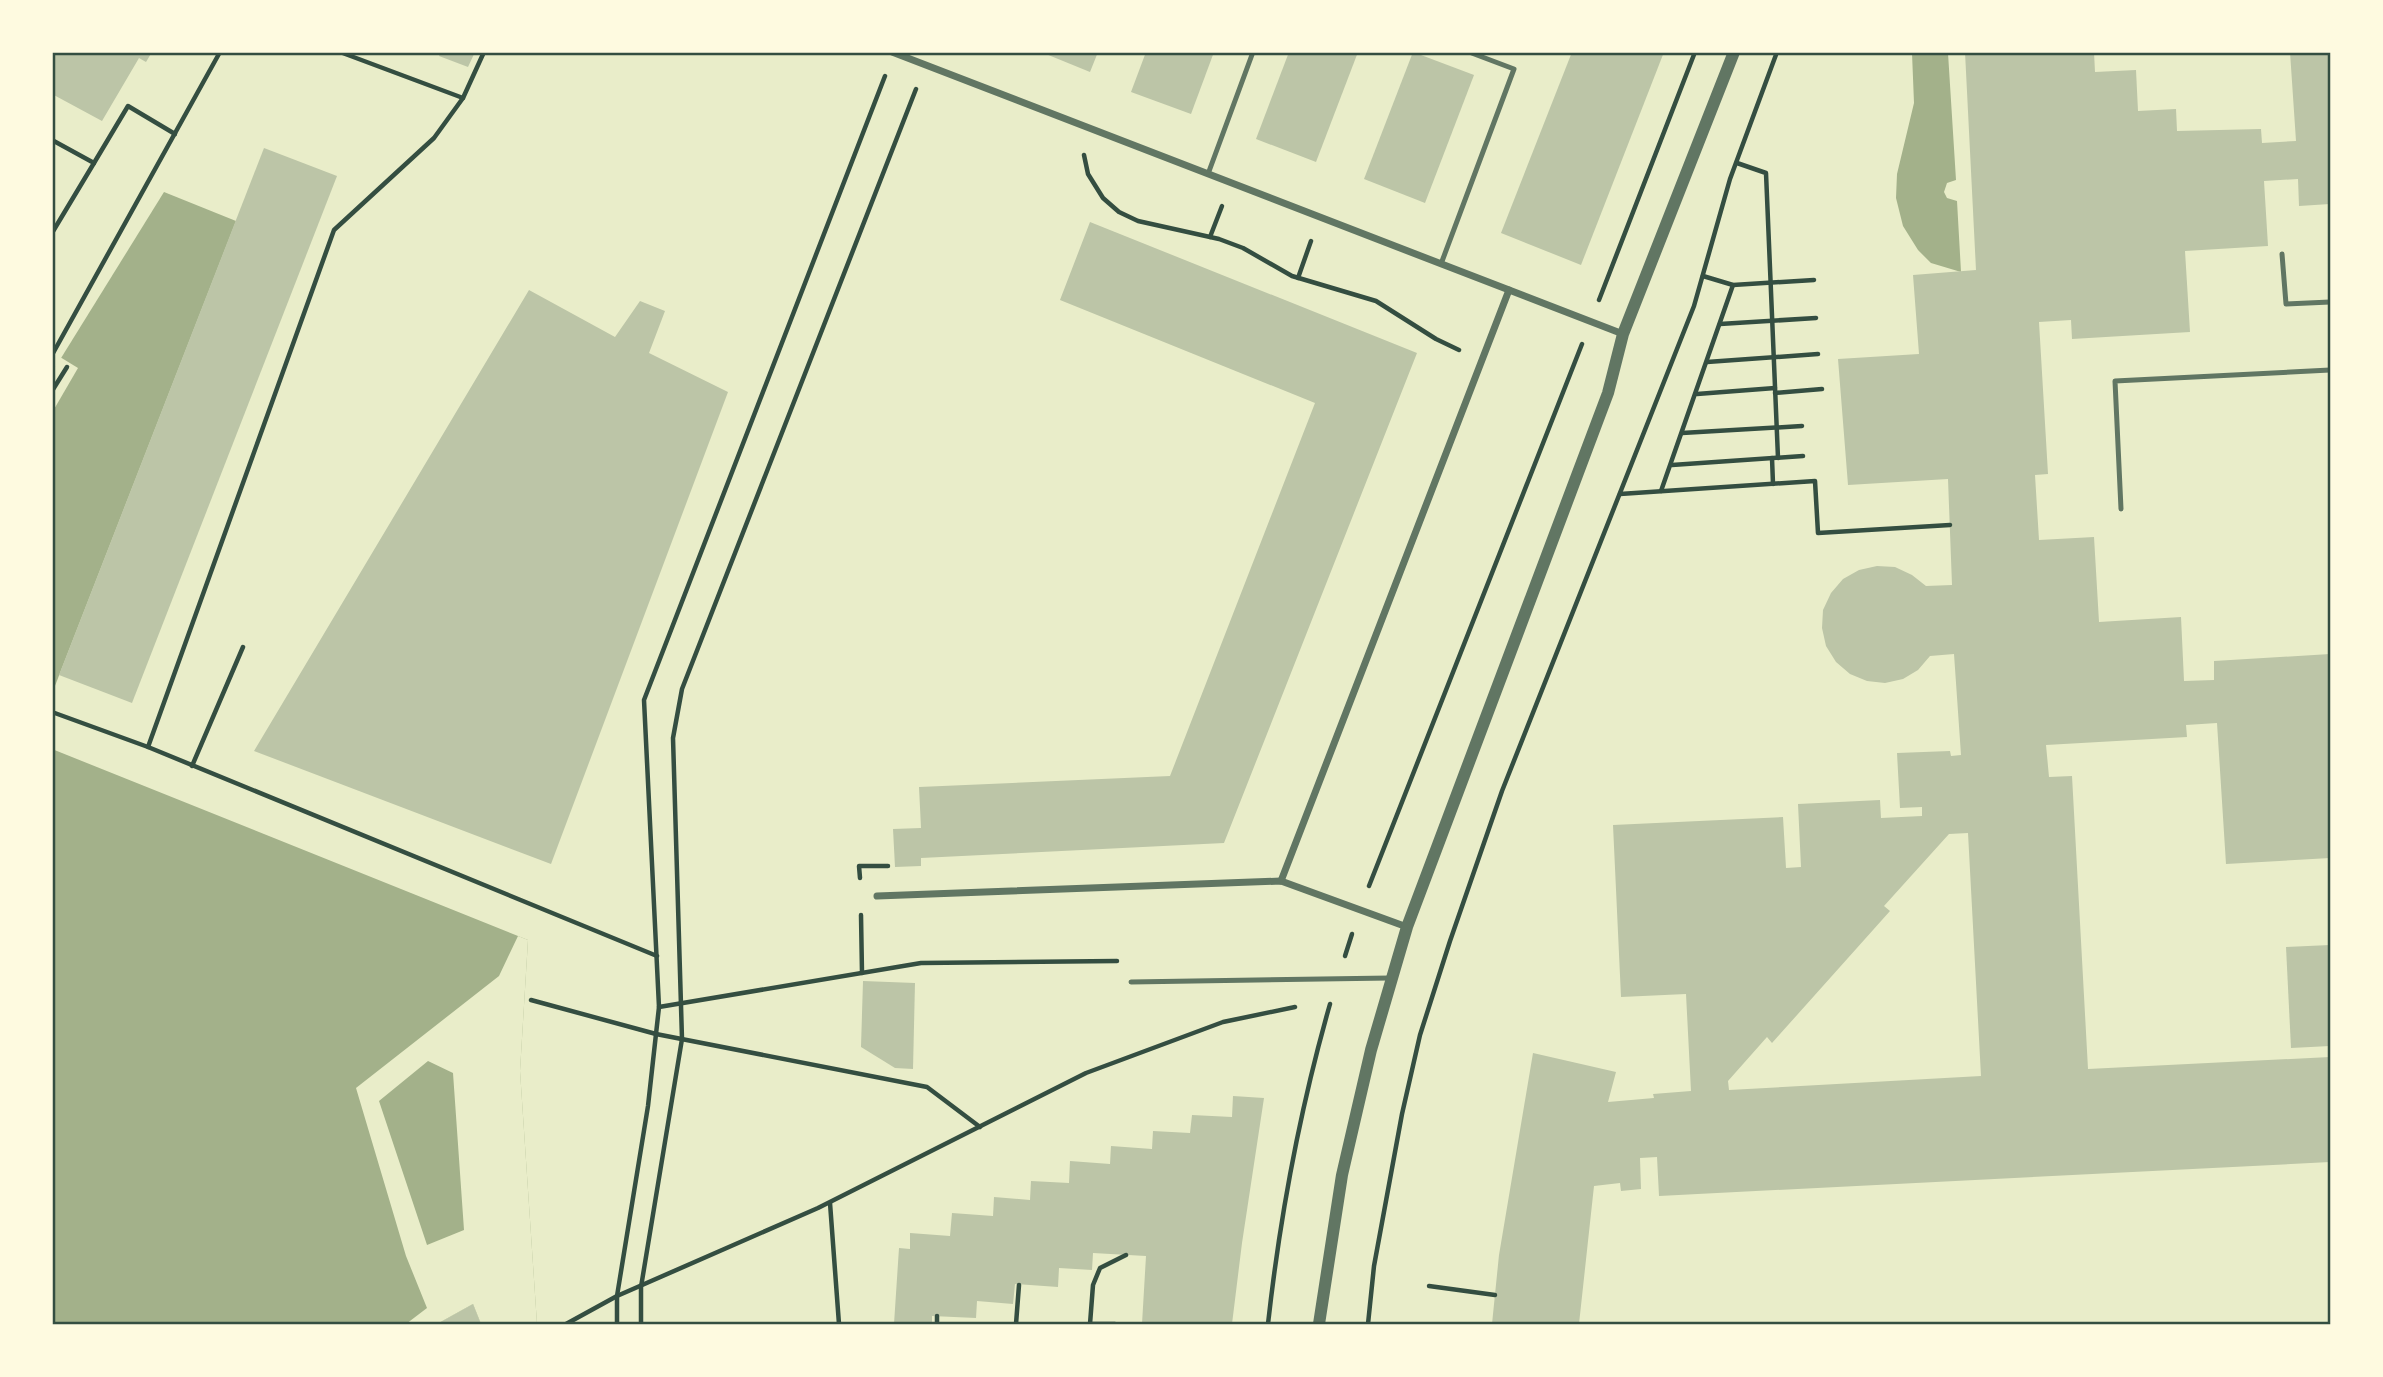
<svg xmlns="http://www.w3.org/2000/svg" width="2383" height="1377" font-family="Literata,serif">
	<style>
		.water { fill: #a3b18a }
		.pier { fill: #e9edc9; fill-rule: evenodd }
		.building { fill: #bcc5a7; fill-rule: evenodd }
		.lines { fill: none; stroke-linecap: round; stroke-linejoin: round }
		.path { stroke: #344e41; stroke-width: 4.5 }
		.service { stroke: #617663; stroke-width: 5 }
		.minor { stroke: #617663; stroke-width: 7 }
		.tertiary { stroke: #617663; stroke-width: 12 }
		.neatline { fill: none; stroke: #344e41; stroke-width: 2.5 }
	</style>
	<rect width="100%" height="100%" fill="#e9edc9"/>
	<g class="water">
		<polygon points="1912,53 1948,53 1956,180 1947,183 1944,192 1947,198 1957,201 1961,272 1931,263 1918,250 1903,226 1896,198 1897,174 1914,103"/>
		<polygon points="164,192 236,221 53,691 53,371"/>
		<polygon points="52,749 528,940 520,1071 537,1324 481,1324 473,1304 437,1324 53,1324"/>
	</g>
	<g class="pier">
		<polygon points="60,357 78,368 53,411 53,371"/>
		<path d="M518,936L528,940L520,1071L537,1324H481L473,1304L437,1324H406L427,1308L406,1256L356,1088L499,976ZM428,1061L453,1073L464,1230L427,1245L379,1101Z"/>
	</g>
	<g class="building">
		<polygon points="52,52 152,52 146,62 139,58 102,121 52,94"/>
		<polygon points="441,52 475,52 468,67 439,56"/>
		<polygon points="1041,52 1098,52 1090,72"/>
		<polygon points="1146,52 1214,52 1191,114 1131,92"/>
		<polygon points="1289,52 1358,52 1316,162 1256,139"/>
		<polygon points="1413,52 1474,75 1425,203 1364,179"/>
		<polygon points="1572,52 1664,52 1581,265 1501,233"/>
		<path d="M1965,52H2094L2095,72L2136,70L2138,111L2176,109L2177,131L2261,129L2262,143L2296,141L2290,52H2330V204L2299,206L2298,179L2264,181L2268,246L2185,251L2190,332L2072,339L2071,320L2039,322L2048,474L2035,475L2039,540L2094,537L2099,622L2181,617L2184,681L2214,680V661L2330,654V858L2226,864L2217,723L2186,725L2187,737L2046,745L2049,777L2072,776L2088,1069L2330,1057V1162L1659,1196L1657,1157L1640,1158L1641,1189L1621,1191L1620,1183L1594,1186L1579,1324H1492L1499,1255L1533,1053L1616,1072L1608,1102L1654,1098L1653,1094L1691,1091L1686,994L1621,997L1613,825L1783,817L1786,868L1801,867L1798,804L1880,800L1881,818L1922,816V807L1900,808L1897,753L1950,751L1951,756L1961,755L1954,654L1930,656L1918,670L1903,679L1885,683L1867,681L1850,674L1836,662L1826,646L1822,628L1823,610L1831,593L1843,579L1859,570L1877,566L1895,567L1912,575L1926,586L1952,585L1948,479L1848,485L1838,359L1919,354L1913,275L1976,270ZM1968,833L1981,1076L1729,1090L1728,1081L1767,1037L1772,1043L1890,911L1884,906L1949,834Z"/>
		<polygon points="264,148 337,176 132,703 59,675"/>
		<polygon points="1090,222 1417,353 1224,843 921,858 921,866 895,867 893,829 921,828 919,787 1170,776 1315,403 1060,300"/>
		<polygon points="529,290 615,337 640,301 665,311 649,353 728,392 551,864 254,751"/>
		<polygon points="2330,945 2330,1046 2291,1048 2286,947"/>
		<polygon points="863,981 915,983 913,1069 895,1068 861,1047"/>
		<polygon points="1233,1096 1264,1098 1242,1243 1232,1324 1142,1324 1146,1256 1093,1253 1092,1270 1059,1268 1058,1287 1015,1284 1013,1304 977,1301 976,1318 932,1316 932,1324 894,1324 899,1248 910,1249 910,1233 950,1236 952,1213 993,1216 994,1197 1030,1200 1031,1181 1069,1183 1070,1161 1110,1164 1111,1146 1152,1149 1153,1131 1190,1133 1192,1115 1232,1117"/>
		<polygon points="473,1304 481,1324 437,1324"/>
	</g>
	<g class="lines">
		<g class="path">
			<polyline points="340,52 463,98"/>
			<polyline points="52,140 94,163 52,233"/>
			<polyline points="1084,155 1088,174 1103,198 1119,212 1138,221 1219,239 1243,248 1292,276 1376,301 1436,339 1459,350"/>
			<polyline points="94,163 128,106 175,134"/>
			<polyline points="1737,163 1766,173 1778,458"/>
			<polyline points="1210,237 1222,206"/>
			<polyline points="1703,276 1733,285 1814,280"/>
			<polyline points="1298,278 1311,241"/>
			<polyline points="1599,300 1695,52"/>
			<polyline points="1720,324 1816,318"/>
			<polyline points="52,355 220,52"/>
			<polyline points="1707,362 1818,354"/>
			<polyline points="52,391 67,367"/>
			<polyline points="1775,393 1822,389"/>
			<polyline points="1697,394 1775,388"/>
			<polyline points="1682,433 1802,426"/>
			<polyline points="1772,458 1773,484"/>
			<polyline points="1672,465 1803,456"/>
			<polyline points="1661,491 1733,285"/>
			<polyline points="1620,494 1815,481 1818,533 1950,525"/>
			<polyline points="52,712 148,747 657,956"/>
			<polyline points="148,747 334,230 434,138 463,98 484,52"/>
			<polyline points="192,766 243,647"/>
			<polyline points="860,878 859,866 888,866"/>
			<polyline points="1369,886 1582,344"/>
			<polyline points="861,915 862,973"/>
			<polyline points="1345,956 1352,934"/>
			<polyline points="531,1000 656,1034 927,1087 980,1127"/>
			<polyline points="659,1007 921,963 1117,961"/>
			<polyline points="830,1203 839,1324"/>
			<polyline points="1429,1286 1495,1295"/>
			<polyline points="566,1324 617,1296 818,1208 1086,1073 1223,1022 1295,1007"/>
			<polyline points="617,1324 617,1296 648,1106 659,1007 644,700 885,76"/>
			<polyline points="641,1324 641,1287 682,1039 673,738 682,689 916,89"/>
			<polyline points="937,1324 937,1316"/>
			<polyline points="1016,1324 1019,1285"/>
			<polyline points="1089,1324 1115,1324"/>
			<polyline points="1090,1324 1093,1285 1100,1268 1126,1255"/>
			<path d="M1268,1324C1280,1216 1300,1109 1330,1004"/>
			<polyline points="1368,1324 1374,1266 1402,1114 1420,1035 1450,941 1502,791 1694,306 1730,179 1777,52"/>
		</g>
		<g class="service">
			<polyline points="1208,174 1253,52"/>
			<polyline points="2282,254 2286,304 2330,302"/>
			<polyline points="1441,264 1514,69 1469,52"/>
			<polyline points="2121,509 2115,381 2330,370"/>
			<polyline points="1131,982 1390,978"/>
		</g>
		<g class="minor">
			<polyline points="892,52 1623,334"/>
			<polyline points="1281,881 1509,290"/>
			<polyline points="877,896 1281,881 1407,927"/>
		</g>
		<polyline class="tertiary" points="1319,1324 1342,1175 1371,1050 1407,927 1608,393 1623,334 1734,52"/>
	</g>
	<rect width="2383" height="1377" fill="none" stroke="#fefae0" stroke-width="108"/>
	<rect x="54" y="54" width="2275" height="1269" class="neatline"/>
</svg>
